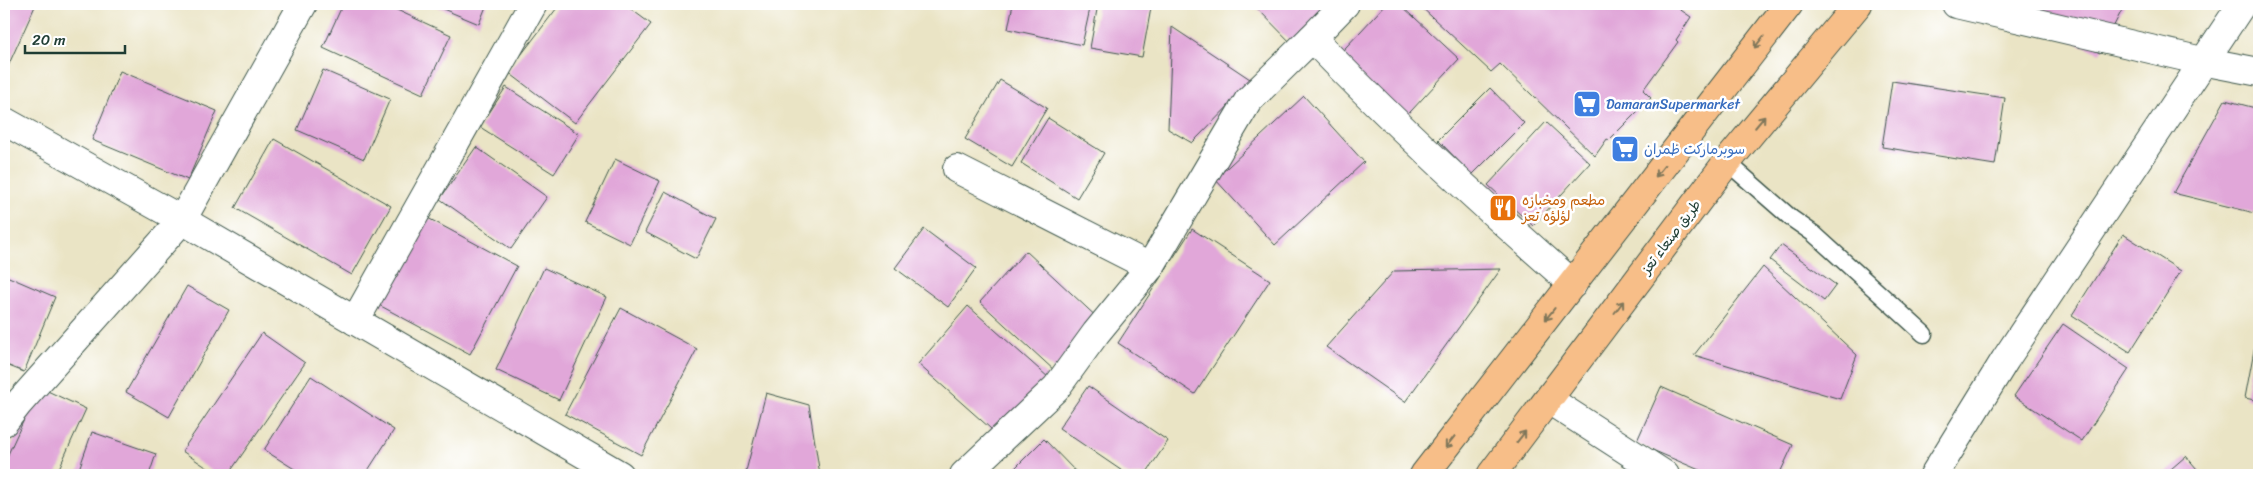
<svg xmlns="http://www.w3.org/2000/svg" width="2263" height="479" font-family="Sriracha,'Playpen Sans Arabic',sans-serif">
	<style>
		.building { fill: #e1a7d9 }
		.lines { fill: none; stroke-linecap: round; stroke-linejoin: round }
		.lane-casing { stroke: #3d564a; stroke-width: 19 }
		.street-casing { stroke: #3d564a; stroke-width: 30 }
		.highway-casing { stroke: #3d564a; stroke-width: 30 }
		.lane { stroke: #fff; stroke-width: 16 }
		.street { stroke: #fff; stroke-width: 28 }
		.highway { stroke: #f7be88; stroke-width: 28 }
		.oneway { stroke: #80775a }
		.labels { text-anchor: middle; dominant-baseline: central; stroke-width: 5; stroke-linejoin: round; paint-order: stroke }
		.shop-label { font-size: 14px; fill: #366cbe; stroke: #fff; text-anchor: start }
		.food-label { font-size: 14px; fill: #c56008; stroke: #fff; text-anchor: start }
		.street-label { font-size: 14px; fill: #1f3d34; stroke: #fff }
	</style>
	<rect width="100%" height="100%" fill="#fff"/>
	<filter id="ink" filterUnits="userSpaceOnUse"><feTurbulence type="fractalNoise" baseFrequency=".02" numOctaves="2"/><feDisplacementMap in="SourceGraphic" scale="10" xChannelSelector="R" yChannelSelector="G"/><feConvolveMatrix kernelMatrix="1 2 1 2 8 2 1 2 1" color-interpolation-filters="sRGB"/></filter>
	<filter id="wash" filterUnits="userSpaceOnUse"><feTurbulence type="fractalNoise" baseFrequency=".0096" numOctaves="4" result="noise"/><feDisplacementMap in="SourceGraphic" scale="20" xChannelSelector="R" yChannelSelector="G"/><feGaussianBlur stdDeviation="1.12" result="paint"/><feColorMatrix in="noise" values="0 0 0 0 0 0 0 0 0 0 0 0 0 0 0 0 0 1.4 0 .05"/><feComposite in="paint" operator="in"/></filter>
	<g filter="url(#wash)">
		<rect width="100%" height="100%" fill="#eae4c5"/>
		<g id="blocks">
			<g class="building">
				<polygon points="4,4 36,4 4,75"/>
				<polygon points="343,4 384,4 451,35 423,94 323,48"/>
				<polygon points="431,4 487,4 479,24"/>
				<polygon points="560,4 624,4 651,24 575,123 508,72"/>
				<polygon points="1013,4 1091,4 1082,45 1008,29"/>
				<polygon points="1098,4 1130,4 1151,8 1142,57 1090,48"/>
				<polygon points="1253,4 1346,4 1298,50"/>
				<polygon points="1386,4 1400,4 1459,59 1400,123 1334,60"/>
				<polygon points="1418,4 1672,4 1691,17 1676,40 1678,42 1643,90 1651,98 1609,140 1607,139 1595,156 1500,64 1491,72"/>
				<polygon points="1987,4 2125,4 2100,53"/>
				<polygon points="1172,27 1253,81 1192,143 1168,129"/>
				<polygon points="323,70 390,99 364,159 297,130"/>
				<polygon points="120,71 217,111 188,180 92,140"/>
				<polygon points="1000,80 1047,108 1012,167 965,139"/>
				<polygon points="1892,81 2005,98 1995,165 1882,147"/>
				<polygon points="506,87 579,134 554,174 480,127"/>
				<polygon points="1490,88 1524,123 1472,175 1438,140"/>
				<polygon points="1304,96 1364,162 1275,245 1215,179"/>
				<polygon points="2225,100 2259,109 2259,214 2173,193"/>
				<polygon points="1048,118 1104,153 1077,198 1021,163"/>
				<polygon points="1546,122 1590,163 1533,226 1488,185"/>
				<polygon points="274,139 391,206 352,275 235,208"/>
				<polygon points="476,147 547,197 511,249 440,199"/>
				<polygon points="615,159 660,181 630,244 585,222"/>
				<polygon points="665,192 716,219 696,259 645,232"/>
				<polygon points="426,217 517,266 470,354 379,305"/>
				<polygon points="924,229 976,268 948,307 895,268"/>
				<polygon points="1192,229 1270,280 1195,394 1118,343"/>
				<polygon points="2123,234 2181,271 2130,352 2072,315"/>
				<polygon points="1781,245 1836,285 1824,301 1770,260"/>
				<polygon points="1026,251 1102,322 1056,372 980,302"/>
				<polygon points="1763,267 1857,355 1840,399 1694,355"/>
				<polygon points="544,268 607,297 559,400 496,370"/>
				<polygon points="1501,269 1405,402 1326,347 1394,271"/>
				<polygon points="4,275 55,297 24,372 4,364"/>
				<polygon points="187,286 229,310 169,417 126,392"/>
				<polygon points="968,306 1049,378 999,436 918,364"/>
				<polygon points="621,308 697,349 641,455 565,414"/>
				<polygon points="2063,324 2129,369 2082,441 2014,396"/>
				<polygon points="2258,329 2259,329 2259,401 2245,398"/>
				<polygon points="262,333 305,363 228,475 218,475 182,451"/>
				<polygon points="311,376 394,430 365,475 304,475 264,450"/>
				<polygon points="1088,386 1168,441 1145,475 1128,475 1059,428"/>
				<polygon points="39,387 86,409 56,475 4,475 4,463"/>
				<polygon points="1661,387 1793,445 1779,475 1711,475 1636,443"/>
				<polygon points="766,393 809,405 820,475 745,475"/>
				<polygon points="92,432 156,454 149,475 77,475"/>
				<polygon points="1044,439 1079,475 1021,475 1014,469"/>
				<polygon points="2186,456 2202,475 2164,475"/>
			</g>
		</g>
	</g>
	<g filter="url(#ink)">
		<use href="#blocks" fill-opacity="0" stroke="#3d564a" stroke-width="1"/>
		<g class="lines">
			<defs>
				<polyline id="lane" points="1727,162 1791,218 1814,234 1924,334"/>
				<g id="street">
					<polyline points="1956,4 2202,61 2259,72"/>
					<polyline points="1312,38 1345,4"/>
					<polyline points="4,121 182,220 620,475"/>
					<polyline points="957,169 1150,267"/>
					<polyline points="355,321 533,4"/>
					<polyline points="1549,400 1665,475"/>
					<polyline points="4,422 18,404 182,220 303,4"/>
					<path d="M964,475L1056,388L1096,333L1150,267L1248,101L1312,38C1395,125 1483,205 1573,284"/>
					<polyline points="1934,475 2005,360 2242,4"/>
				</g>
				<g id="highway">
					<polyline points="1424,475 1789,4"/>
					<polyline points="1491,475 1727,162 1858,4"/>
				</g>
			</defs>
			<use href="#lane" class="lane-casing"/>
			<use href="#street" class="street-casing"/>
			<use href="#highway" class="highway-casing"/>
			<use href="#lane" class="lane"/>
			<use href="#street" class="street"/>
			<use href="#highway" class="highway"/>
		</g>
		<defs><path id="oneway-shaft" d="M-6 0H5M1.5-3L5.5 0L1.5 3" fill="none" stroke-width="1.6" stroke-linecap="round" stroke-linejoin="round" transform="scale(1.25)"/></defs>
		<g class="oneway">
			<use href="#oneway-shaft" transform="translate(1759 42) rotate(128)"/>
			<use href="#oneway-shaft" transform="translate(1760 122) rotate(-50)"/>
			<use href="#oneway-shaft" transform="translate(1660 171) rotate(128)"/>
			<use href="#oneway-shaft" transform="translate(1619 307) rotate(-53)"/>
			<use href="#oneway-shaft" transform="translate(1550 314) rotate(128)"/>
			<use href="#oneway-shaft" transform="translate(1521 437) rotate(-52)"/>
			<use href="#oneway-shaft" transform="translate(1450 442) rotate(128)"/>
		</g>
	</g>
	<defs>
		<symbol id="supermarket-square" viewBox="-11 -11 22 22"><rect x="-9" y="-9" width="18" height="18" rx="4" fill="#3f7fe0" stroke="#fff"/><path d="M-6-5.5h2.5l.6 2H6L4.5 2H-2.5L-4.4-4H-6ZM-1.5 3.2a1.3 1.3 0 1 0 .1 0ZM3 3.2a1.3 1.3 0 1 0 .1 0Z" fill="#fff"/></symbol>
		<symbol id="restaurant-square" viewBox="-11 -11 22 22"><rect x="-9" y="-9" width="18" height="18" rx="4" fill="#e8710a" stroke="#fff"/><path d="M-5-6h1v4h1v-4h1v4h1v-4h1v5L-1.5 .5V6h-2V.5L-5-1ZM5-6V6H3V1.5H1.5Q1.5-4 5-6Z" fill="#fff"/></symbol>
	</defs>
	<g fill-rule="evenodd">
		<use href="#supermarket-square" x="1571" y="88" width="32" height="32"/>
		<use href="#supermarket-square" x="1609" y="133" width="32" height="32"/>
		<use href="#restaurant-square" x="1487" y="192" width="32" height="32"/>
	</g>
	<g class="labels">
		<g class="shop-label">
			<text x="1606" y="104">DamaranSupermarket</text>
			<text x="1644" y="149">سوبرماركت ظمران</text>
		</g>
		<g class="food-label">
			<text x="1522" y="200">مطعم ومخبازه<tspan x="1522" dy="16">لؤلؤه تعز</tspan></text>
		</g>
		<g class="street-label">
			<text transform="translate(1671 237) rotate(-53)">طريق صنعاء تعز</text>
		</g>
	</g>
	<rect width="2263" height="479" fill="none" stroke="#fff" stroke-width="20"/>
	<path d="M25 45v8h100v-8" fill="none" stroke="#1f3d34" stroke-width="2.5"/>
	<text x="32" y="45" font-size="15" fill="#1f3d34" stroke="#ffffff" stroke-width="4" paint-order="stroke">20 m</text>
</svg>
